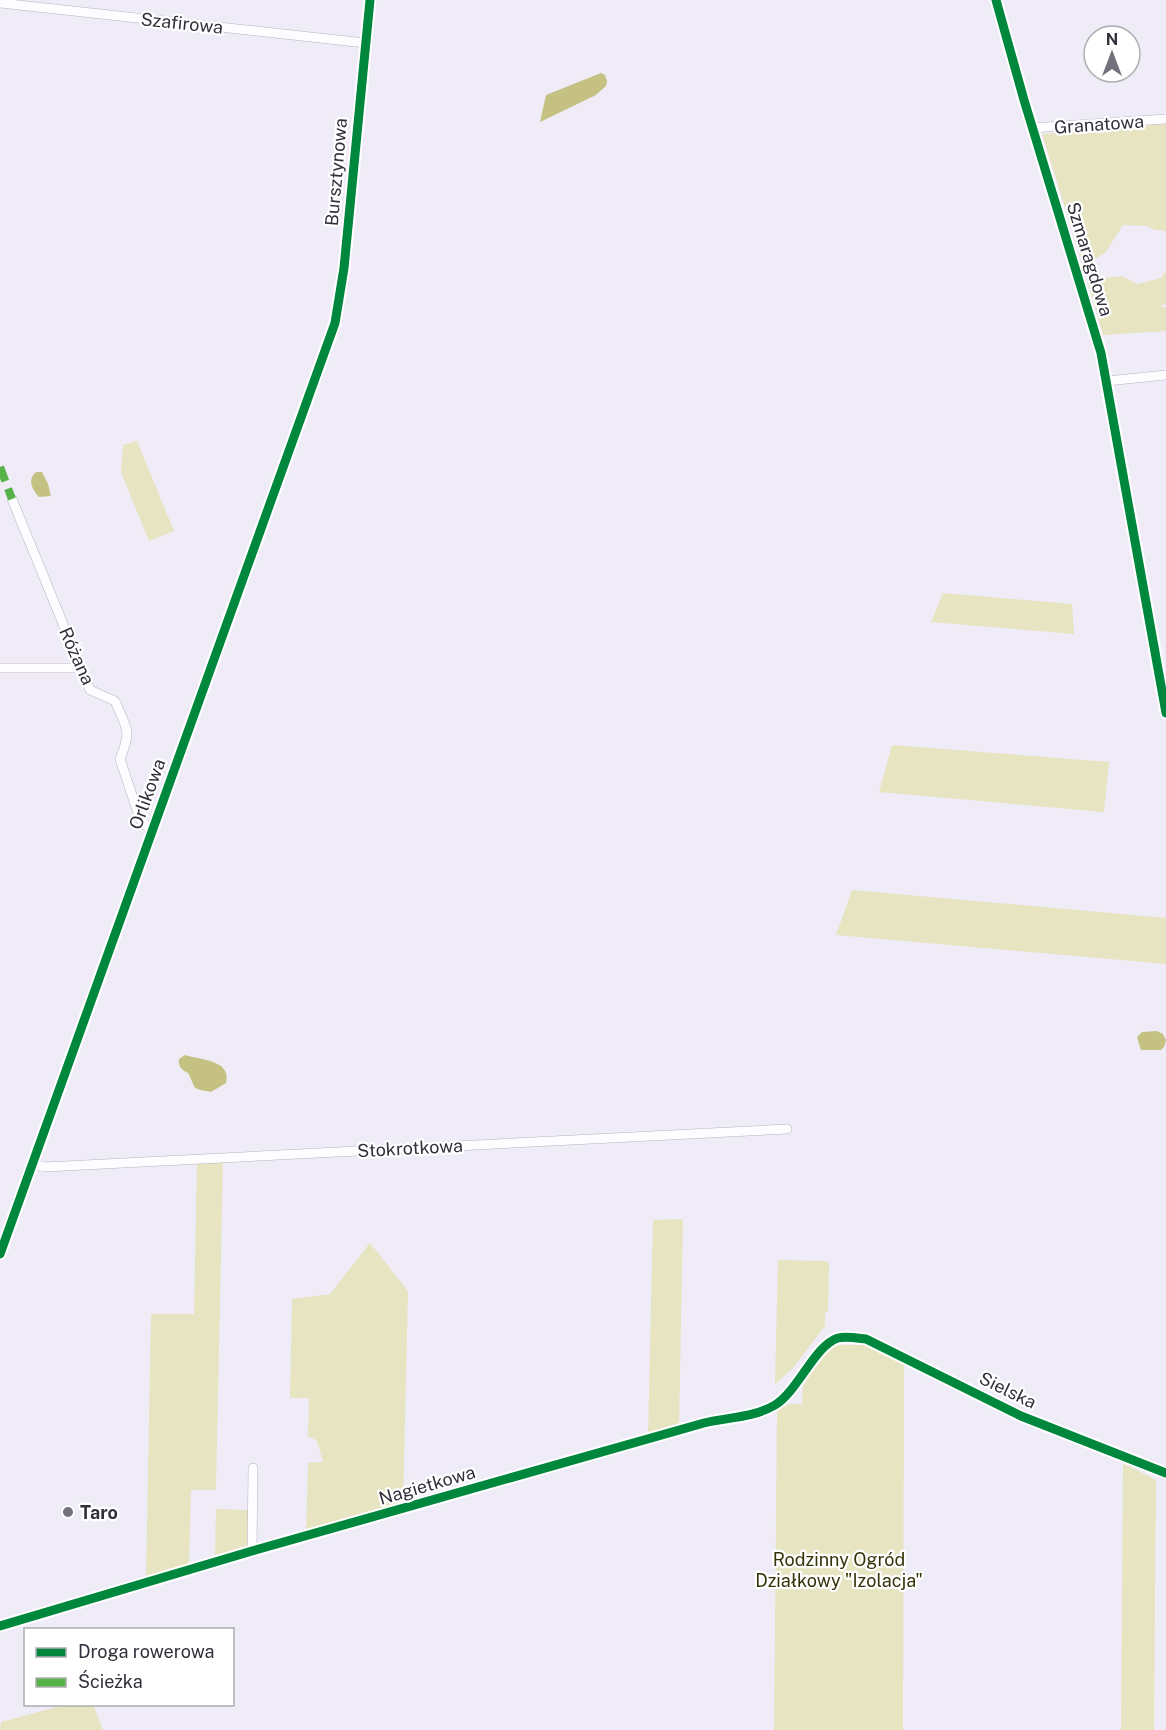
<svg xmlns="http://www.w3.org/2000/svg" width="1166" height="1730" font-family="'Public Sans',sans-serif">
	<style>
		.green { fill: #e6e4c1 }
		.water { fill: #c4c183 }
		.lines { fill: none; stroke-linecap: round; stroke-linejoin: round }
		.minor-casing { stroke: #b6b4be; stroke-width: 10 }
		.minor { stroke: #fdfcfe; stroke-width: 9 }
		.quiet { stroke: #56b246; stroke-width: 8; stroke-dasharray: 15 8; stroke-linecap: butt }
		.cycleway-casing { stroke: #fff; stroke-width: 13 }
		.cycleway { stroke: #00873e; stroke-width: 9 }
		.poi-dot { fill: #74717c; stroke: #fff; stroke-width: 2 }
		.labels { text-anchor: middle; dominant-baseline: central; stroke-width: 4.5; stroke-linejoin: round; paint-order: stroke }
		.street-label { font-size: 18px; fill: #322f3a; stroke: #fff }
		.poi-label { font-size: 18px; font-weight: bold; fill: #322f3a; stroke: #fff; text-anchor: start }
		.park-label { font-size: 18px; fill: #343309; stroke: #fff }
	</style>
	<rect width="100%" height="100%" fill="#efecf8"/>
	<g class="green">
		<polygon points="1166,124 1166,231 1155,230 1147,226 1123,225 1105,253 1083,266 1042,134"/>
		<polygon points="1166,271 1166,303 1159,307 1166,307 1166,331 1103,335 1087,280 1122,276 1137,284 1161,278"/>
		<polygon points="137,441 174,531 149,541 121,472 123,445"/>
		<polygon points="943,593 1072,604 1074,634 931,622"/>
		<polygon points="892,745 1109,762 1104,812 879,792"/>
		<polygon points="852,890 1166,918 1166,964 836,935"/>
		<polygon points="197,1161 223,1161 216,1490 191,1490 189,1565 146,1578 151,1314 194,1314"/>
		<polygon points="683,1219 679,1427 648,1436 653,1220"/>
		<polygon points="370,1243 408,1291 403,1506 306,1533 308,1463 323,1462 317,1441 308,1436 309,1398 290,1398 292,1299 330,1294"/>
		<polygon points="778,1260 825,1261 829,1263 828,1312 825,1313 825,1326 793,1368 775,1384"/>
		<polygon points="833,1345 867,1345 904,1364 903,1730 774,1730 777,1409 789,1404 802,1404 803,1382"/>
		<polygon points="1123,1463 1156,1480 1154,1730 1121,1730"/>
		<polygon points="216,1509 248,1510 247,1549 215,1558"/>
		<polygon points="68,1704 93,1705 103,1730 0,1730 1,1722"/>
	</g>
	<g class="water">
		<polygon points="601,73 605,75 607,81 606,86 596,95 540,122 546,95"/>
		<path d="M36,472H42L48,484L51,496L39,497C32,489 27,480 36,472Z"/>
		<polygon points="1157,1031 1163,1034 1166,1040 1164,1047 1161,1050 1141,1050 1137,1037 1142,1032"/>
		<path d="M185,1055C201,1060 232,1060 226,1083L211,1092C190,1088 197,1090 188,1073C182,1070 178,1067 179,1059Z"/>
	</g>
	<g class="lines">
		<defs>
			<g id="minor">
				<polyline points="996,0 1024,100 1101,353 1166,713"/>
				<polyline points="0,3 365,43"/>
				<polyline points="1032,128 1166,119"/>
				<polyline points="1107,381 1166,375"/>
				<path d="M12,499L90,690L115,701C127,729 132,730 120,759L140,819L151,830"/>
				<polyline points="0,668 80,668"/>
				<polyline points="32,1164 45,1167 787,1129"/>
				<polyline points="0,1254 335,323 344,268 370,0"/>
				<polyline points="252,1551 253,1468"/>
				<path d="M0,1626L252,1551L704,1423C728,1417 753,1418 775,1405C798,1391 815,1345 838,1338C846,1336 857,1338 866,1339L1021,1416L1166,1473"/>
			</g>
		</defs>
		<use href="#minor" class="minor-casing"/>
		<use href="#minor" class="minor"/>
		<polyline class="quiet" points="0,467 12,499"/>
		<defs>
			<g id="cycleway">
				<polyline points="996,0 1024,100 1101,353 1166,713"/>
				<polyline points="0,1254 335,323 344,268 370,0"/>
				<path d="M0,1626L252,1551L704,1423C728,1417 753,1418 775,1405C798,1391 815,1345 838,1338C846,1336 857,1338 866,1339L1021,1416L1166,1473"/>
			</g>
		</defs>
		<use href="#cycleway" class="cycleway-casing"/>
		<use href="#cycleway" class="cycleway"/>
	</g>
	<circle class="poi-dot" cx="68" cy="1512" r="6"/>
	<g class="labels">
		<g class="street-label">
			<text transform="translate(182 23) rotate(6)">Szafirowa</text>
			<text transform="translate(1099 124) rotate(-4)">Granatowa</text>
			<text transform="translate(336 172) rotate(-85)">Bursztynowa</text>
			<text transform="translate(1090 259) rotate(73)">Szmaragdowa</text>
			<text transform="translate(77 656) rotate(66)">Różana</text>
			<text transform="translate(147 794) rotate(-70)">Orlikowa</text>
			<text transform="translate(410 1148) rotate(-3)">Stokrotkowa</text>
			<text transform="translate(1008 1390) rotate(26)">Sielska</text>
			<text transform="translate(427 1485) rotate(-16)">Nagietkowa</text>
		</g>
		<g class="poi-label">
			<text x="80" y="1512">Taro</text>
		</g>
		<g class="park-label">
			<text x="839" y="1559">Rodzinny Ogród<tspan x="839" dy="21">Działkowy "Izolacja"</tspan></text>
		</g>
	</g>
	<rect x="24" y="1628" width="210" height="78" fill="#ffffff" stroke="#adacb0" stroke-width="1.5"/>
	<rect x="36" y="1648" width="30" height="9" fill="#00873e" stroke="#adacb0" stroke-width="1.5"/>
	<text x="78" y="1658" font-size="18" fill="#322f3a">Droga rowerowa</text>
	<rect x="36" y="1678" width="30" height="9" fill="#56b246" stroke="#adacb0" stroke-width="1.5"/>
	<text x="78" y="1688" font-size="18" fill="#322f3a">Ścieżka</text>
	<g transform="translate(1112 54)"><circle r="28" fill="#ffffff" stroke="#adacb0" stroke-width="1.5"/>
	<path d="M0-4.5L10 22L0 15L-10 22Z" fill="#74717c"/>
	<text y="-9" font-size="16" font-weight="bold" text-anchor="middle" fill="#322f3a">N</text>
	</g>
</svg>
